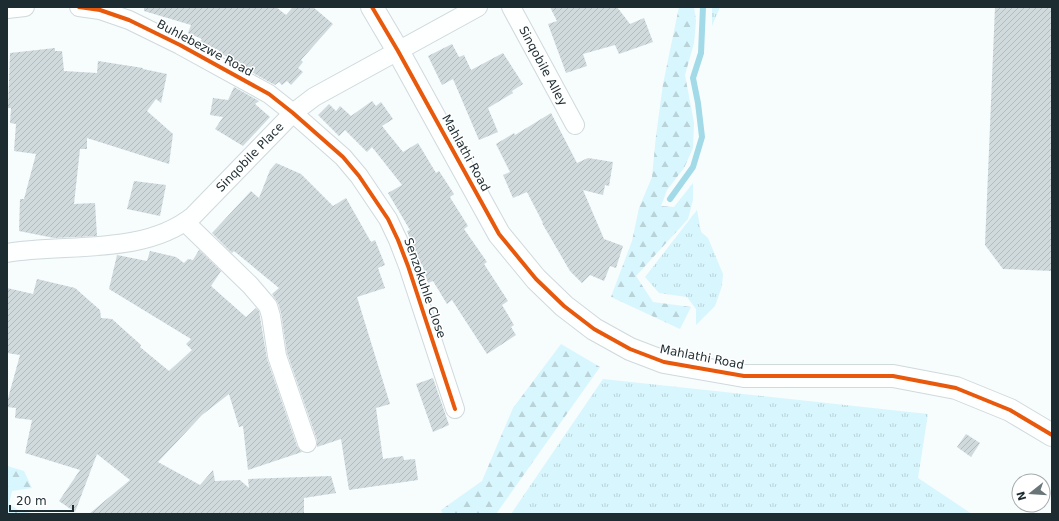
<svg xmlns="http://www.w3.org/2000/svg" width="1059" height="521" font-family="'DejaVu Sans',sans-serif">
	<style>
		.grass { fill: url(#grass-tufts) }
		.forest { fill: url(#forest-firs) }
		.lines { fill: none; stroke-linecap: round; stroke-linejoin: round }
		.stream { stroke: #a2dae7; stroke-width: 6 }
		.building { fill: url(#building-hatch) }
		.street-casing { stroke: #d0d9dc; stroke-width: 20 }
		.secondary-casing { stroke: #d0d9dc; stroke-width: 24 }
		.street { stroke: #feffff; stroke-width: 18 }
		.secondary { stroke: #feffff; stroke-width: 22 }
		.cycleway-casing { stroke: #fff; stroke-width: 6 }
		.cycleway { stroke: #e8590c; stroke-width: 4 }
		.labels { text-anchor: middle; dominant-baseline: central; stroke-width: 3; stroke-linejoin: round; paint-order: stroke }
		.street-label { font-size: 12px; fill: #1c2c30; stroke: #fff }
	</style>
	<defs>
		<pattern id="grass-tufts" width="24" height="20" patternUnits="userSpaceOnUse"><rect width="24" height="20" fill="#d8f6fd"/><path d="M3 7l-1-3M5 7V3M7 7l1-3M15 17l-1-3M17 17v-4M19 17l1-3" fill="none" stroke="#b9d3d9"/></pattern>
		<pattern id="forest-firs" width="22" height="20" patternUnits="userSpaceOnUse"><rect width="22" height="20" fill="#d8f6fd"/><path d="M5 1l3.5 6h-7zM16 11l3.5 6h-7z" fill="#b9d3d9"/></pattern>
		<pattern id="building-hatch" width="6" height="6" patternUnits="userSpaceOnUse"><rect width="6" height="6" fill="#d0dadd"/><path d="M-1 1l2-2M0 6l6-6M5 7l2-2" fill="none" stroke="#b2bbbe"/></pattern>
	</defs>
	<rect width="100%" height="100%" fill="#f7fcfd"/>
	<g class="grass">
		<polygon points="712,7 720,7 712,26"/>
		<polygon points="697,210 701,232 708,238 723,274 722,286 715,306 696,325 696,309 687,297 659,293 645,277"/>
		<polygon points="603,379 928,414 918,478 972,514 511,514"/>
	</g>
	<g class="forest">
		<polygon points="679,7 694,7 696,21 694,43 685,75 694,123 693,148 684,168 667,190 661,206 674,207 693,183 693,200 688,219 636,276 653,302 691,307 680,329 611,297 632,241 639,208 652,177 656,136 663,84"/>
		<polygon points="561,344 600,367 496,514 443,514 441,510 482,481 513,408"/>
		<polygon points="7,466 24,471 32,488 12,491 9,504 18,510 35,514 7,514"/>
	</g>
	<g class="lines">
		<polyline class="stream" points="670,199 693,167 702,137 698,103 693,78 701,53 703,7"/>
	</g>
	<g class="building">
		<polygon points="144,7 276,7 286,15 293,7 313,7 333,24 301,60 303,62 298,68 303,72 291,85 287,81 282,85 279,82 275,85 244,68 245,65 219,53 220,51 200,41 202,39 188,33 191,25 144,11"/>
		<polygon points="550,7 617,7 630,24 644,18 653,42 619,54 615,45 583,54 587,66 566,73 548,24 557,21"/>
		<polygon points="995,7 1052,7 1052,271 1003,269 985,245"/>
		<polygon points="452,44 459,57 464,55 471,70 503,53 523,84 512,91 513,93 488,108 498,132 479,140 453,79 442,85 428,56"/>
		<polygon points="55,48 55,51 62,51 64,71 97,73 98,61 143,68 143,69 167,74 161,103 156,99 147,111 173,134 169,164 87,138 87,149 80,149 74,204 95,203 97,236 54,238 19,231 20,199 24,199 36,154 14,151 16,124 10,123 11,108 8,108 10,53"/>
		<polygon points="234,87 259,101 255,104 270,117 243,146 215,129 223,117 210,115 213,98 228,100"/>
		<polygon points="372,101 376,106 381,102 393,119 382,126 403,152 418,143 436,173 439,171 454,194 450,197 451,199 468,226 464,229 487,262 484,264 508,301 502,305 514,325 511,327 516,335 487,354 452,300 447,304 433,281 428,283 422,264 420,265 407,231 410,230 388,193 402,185 372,147 367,152 345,130 339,136 318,115 329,104 336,111 340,106 351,116"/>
		<polygon points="551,113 577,163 588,158 613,162 609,186 605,185 603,195 583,190 604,239 623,246 616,268 610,266 604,281 590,275 582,283 570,271 542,223 543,223 527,192 513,198 503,175 510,172 496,144 514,133 515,135"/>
		<polygon points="276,163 301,174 333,206 346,198 371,242 375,240 385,265 378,268 385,288 357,297 390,404 376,408 383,459 403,456 404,460 415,459 418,480 349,490 341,439 317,447 317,440 287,353 281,313 278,303 272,294 279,288 234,251 232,253 212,233 251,191 259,198 270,170"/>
		<polygon points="134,181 166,185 160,216 127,209"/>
		<polygon points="199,250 221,271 211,286 246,317 256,308 259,311 267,359 297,446 302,452 248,470 243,426 239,427 229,394 202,415 158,462 200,485 213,470 215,481 240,480 249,488 248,479 331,476 336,493 304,498 304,514 89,514 130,480 97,454 75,512 59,501 80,470 25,453 32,420 15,418 16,408 7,407 7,402 20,355 7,353 7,288 33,294 37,279 75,288 100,310 101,318 112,319 141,345 140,347 169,371 192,350 186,344 191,339 109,289 117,255 147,261 150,251 176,257 184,263 188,259 193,260"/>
		<polygon points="433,378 449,425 433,432 416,384"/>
		<polygon points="966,434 980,443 971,457 957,447"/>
	</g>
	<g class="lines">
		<defs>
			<g id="street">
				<polyline points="79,7 100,10 129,20 180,45 269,94 293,113 343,157 359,176 388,219 398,240 408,266 455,409"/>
				<polyline points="511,7 575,125"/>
				<polyline points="7,9 25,7"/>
				<polyline points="185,222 250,285 268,306 271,316 277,356 307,443"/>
				<path d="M7,253C66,243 143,256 193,216L293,113L314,97L478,7"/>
			</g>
			<polyline id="secondary" points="372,7 398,51 499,234 536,279 564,306 594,329 630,349 664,362 744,376 893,376 956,388 1010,410 1052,435"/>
		</defs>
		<use href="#street" class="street-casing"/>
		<use href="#secondary" class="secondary-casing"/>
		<use href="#street" class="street"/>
		<use href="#secondary" class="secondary"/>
		<defs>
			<g id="cycleway">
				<polyline points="79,7 100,10 129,20 180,45 269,94 293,113 343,157 359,176 388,219 398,240 408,266 455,409"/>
				<polyline points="372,7 398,51 499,234 536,279 564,306 594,329 630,349 664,362 744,376 893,376 956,388 1010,410 1052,435"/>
			</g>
		</defs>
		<use href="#cycleway" class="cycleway-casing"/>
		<use href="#cycleway" class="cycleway"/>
	</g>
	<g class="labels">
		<g class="street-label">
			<text transform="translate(205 48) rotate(28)">Buhlebezwe Road</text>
			<text transform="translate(543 66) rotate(62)">Sinqobile Alley</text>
			<text transform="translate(466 153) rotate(61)">Mahlathi Road</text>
			<text transform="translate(250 157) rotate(-46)">Sinqobile Place</text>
			<text transform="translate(425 288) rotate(71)">Senzokuhle Close</text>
			<text transform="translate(702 357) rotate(11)">Mahlathi Road</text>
		</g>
	</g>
	<rect width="1059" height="521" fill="none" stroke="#1c2c30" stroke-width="16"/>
	<g transform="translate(1031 493) rotate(253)"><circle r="19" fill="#ffffff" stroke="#a4abac"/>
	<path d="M0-3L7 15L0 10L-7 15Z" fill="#697578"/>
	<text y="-6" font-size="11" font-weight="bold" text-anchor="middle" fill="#1c2c30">N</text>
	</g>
	<path d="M10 505v6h63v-6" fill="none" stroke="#1c2c30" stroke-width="2"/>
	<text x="16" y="505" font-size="12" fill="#1c2c30" stroke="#ffffff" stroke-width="3" paint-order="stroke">20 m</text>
</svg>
